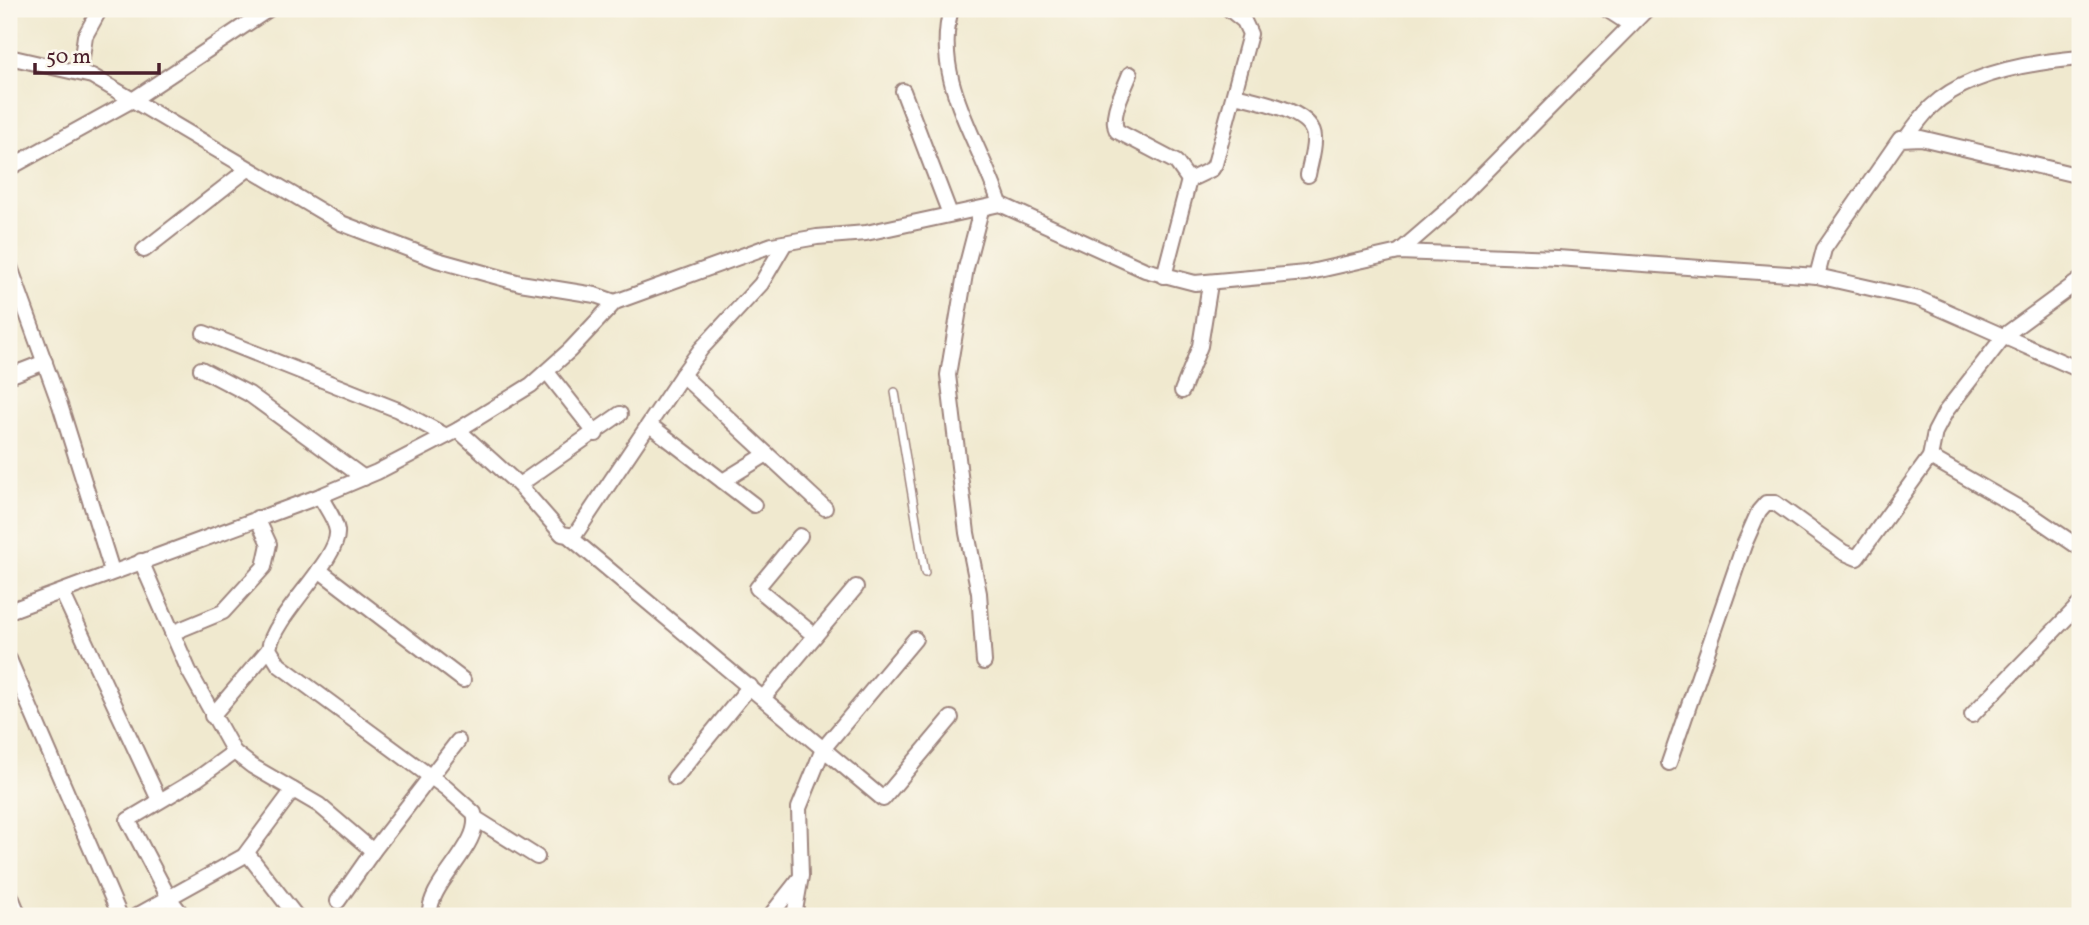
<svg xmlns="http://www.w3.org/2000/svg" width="2089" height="925" font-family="Vollkorn,serif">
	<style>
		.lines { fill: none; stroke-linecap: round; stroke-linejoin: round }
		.service-casing { stroke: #9d847d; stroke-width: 10 }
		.minor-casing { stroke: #9d847d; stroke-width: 18 }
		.service { stroke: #fff; stroke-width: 7 }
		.minor { stroke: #fff; stroke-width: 14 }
	</style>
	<rect width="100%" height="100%" fill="#fbf7ec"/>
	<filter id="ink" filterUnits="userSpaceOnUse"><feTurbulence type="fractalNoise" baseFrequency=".0143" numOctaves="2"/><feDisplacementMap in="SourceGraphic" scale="14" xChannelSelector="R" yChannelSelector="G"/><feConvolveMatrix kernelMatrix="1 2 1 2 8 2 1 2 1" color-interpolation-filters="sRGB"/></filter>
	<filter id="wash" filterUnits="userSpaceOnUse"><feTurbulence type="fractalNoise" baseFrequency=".00686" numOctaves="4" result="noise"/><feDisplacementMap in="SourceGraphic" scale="28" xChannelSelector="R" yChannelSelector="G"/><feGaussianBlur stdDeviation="1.57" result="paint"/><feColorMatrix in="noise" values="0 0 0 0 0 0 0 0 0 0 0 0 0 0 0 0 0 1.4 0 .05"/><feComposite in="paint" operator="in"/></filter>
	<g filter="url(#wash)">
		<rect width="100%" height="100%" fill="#f0e9cf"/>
	</g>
	<g filter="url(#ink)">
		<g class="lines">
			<defs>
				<polyline id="service" points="895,392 925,573"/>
				<g id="minor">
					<polyline points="1606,9 1631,25"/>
					<polyline points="9,57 92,76 341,223 437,260 520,283 595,295 615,302"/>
					<polyline points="80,71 85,36 100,9"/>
					<path d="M1130,74C1124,90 1109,115 1117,131L1176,162L1189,180"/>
					<polyline points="903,91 950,214"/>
					<path d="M1235,95C1256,101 1313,110 1314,137C1315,149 1310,163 1308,175"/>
					<path d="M1907,137C1914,127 1922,116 1931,107C1966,73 2033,62 2080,58"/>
					<polyline points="9,168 134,99 269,9"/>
					<polyline points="1000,204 1145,270 1195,283 1306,273 1399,252 1557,258 1817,276 1919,299 2080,370"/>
					<polyline points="981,210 966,268 948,375 967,533 979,593 984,662"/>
					<polyline points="144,250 248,169"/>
					<polyline points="1399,252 1451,207 1647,9"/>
					<polyline points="9,264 60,405 112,571"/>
					<polyline points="1164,276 1189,180 1212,169 1215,164 1250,34 1244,21 1229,9"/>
					<polyline points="1817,276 1824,249 1900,139 1921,138 2080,176"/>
					<polyline points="204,333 398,410 446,436"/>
					<polyline points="201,369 249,394 364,478"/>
					<polyline points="547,372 596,434"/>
					<polyline points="682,375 825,508"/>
					<polyline points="9,376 45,362"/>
					<polyline points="1182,391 1200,346 1210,284"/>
					<polyline points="651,426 754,505"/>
					<polyline points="458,430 519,485 562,534 574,536 682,375 701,349 761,284 785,243"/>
					<polyline points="1930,457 2033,516 2080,548"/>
					<polyline points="723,481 767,454"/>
					<polyline points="519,485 620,414"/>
					<path d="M320,496C325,506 336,520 337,531C340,559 273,616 269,649L279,665L446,788L474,813C484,845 426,884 430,916"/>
					<polyline points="800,536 757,588 815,636"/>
					<polyline points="570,537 883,799 951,718"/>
					<polyline points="141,561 189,671 234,752 252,766 319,805 373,851"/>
					<polyline points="319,570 463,680"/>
					<polyline points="62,592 159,800"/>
					<path d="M9,611L320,496L377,472L458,430L531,385L570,350L615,302L772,245L817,237L866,233L1000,204C979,139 932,80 951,9"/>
					<polyline points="172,633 223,612 264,567 269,544 257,518"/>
					<polyline points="9,659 120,916"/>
					<polyline points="764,697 856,587"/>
					<polyline points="1972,715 2080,604"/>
					<polyline points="212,716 269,649"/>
					<polyline points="1669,763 1744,545 1759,511 1766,503 1775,503 1843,552 1857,558 1930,457 1935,432 1946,411 2005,335 2080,280"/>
					<polyline points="675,778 750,686"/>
					<polyline points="475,818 537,857"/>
					<polyline points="247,853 296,916"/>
					<polyline points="9,892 19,916"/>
					<polyline points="338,901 373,851 458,741"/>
					<polyline points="136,916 244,856 293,790"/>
					<polyline points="183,916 169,898 128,820 197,779 234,752"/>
					<polyline points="770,916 800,878"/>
					<polyline points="794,916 801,876 799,808 823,749 915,639"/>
				</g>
			</defs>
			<use href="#service" class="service-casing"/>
			<use href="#minor" class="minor-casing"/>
			<use href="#service" class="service"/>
			<use href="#minor" class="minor"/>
		</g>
	</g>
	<rect width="2089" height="925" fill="none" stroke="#fbf7ec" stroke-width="35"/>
	<path d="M35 63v10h124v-10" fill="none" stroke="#4a1f2b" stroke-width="3.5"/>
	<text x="46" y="63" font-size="21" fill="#4a1f2b" stroke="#fbf7ec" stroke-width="5" paint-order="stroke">50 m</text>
</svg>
